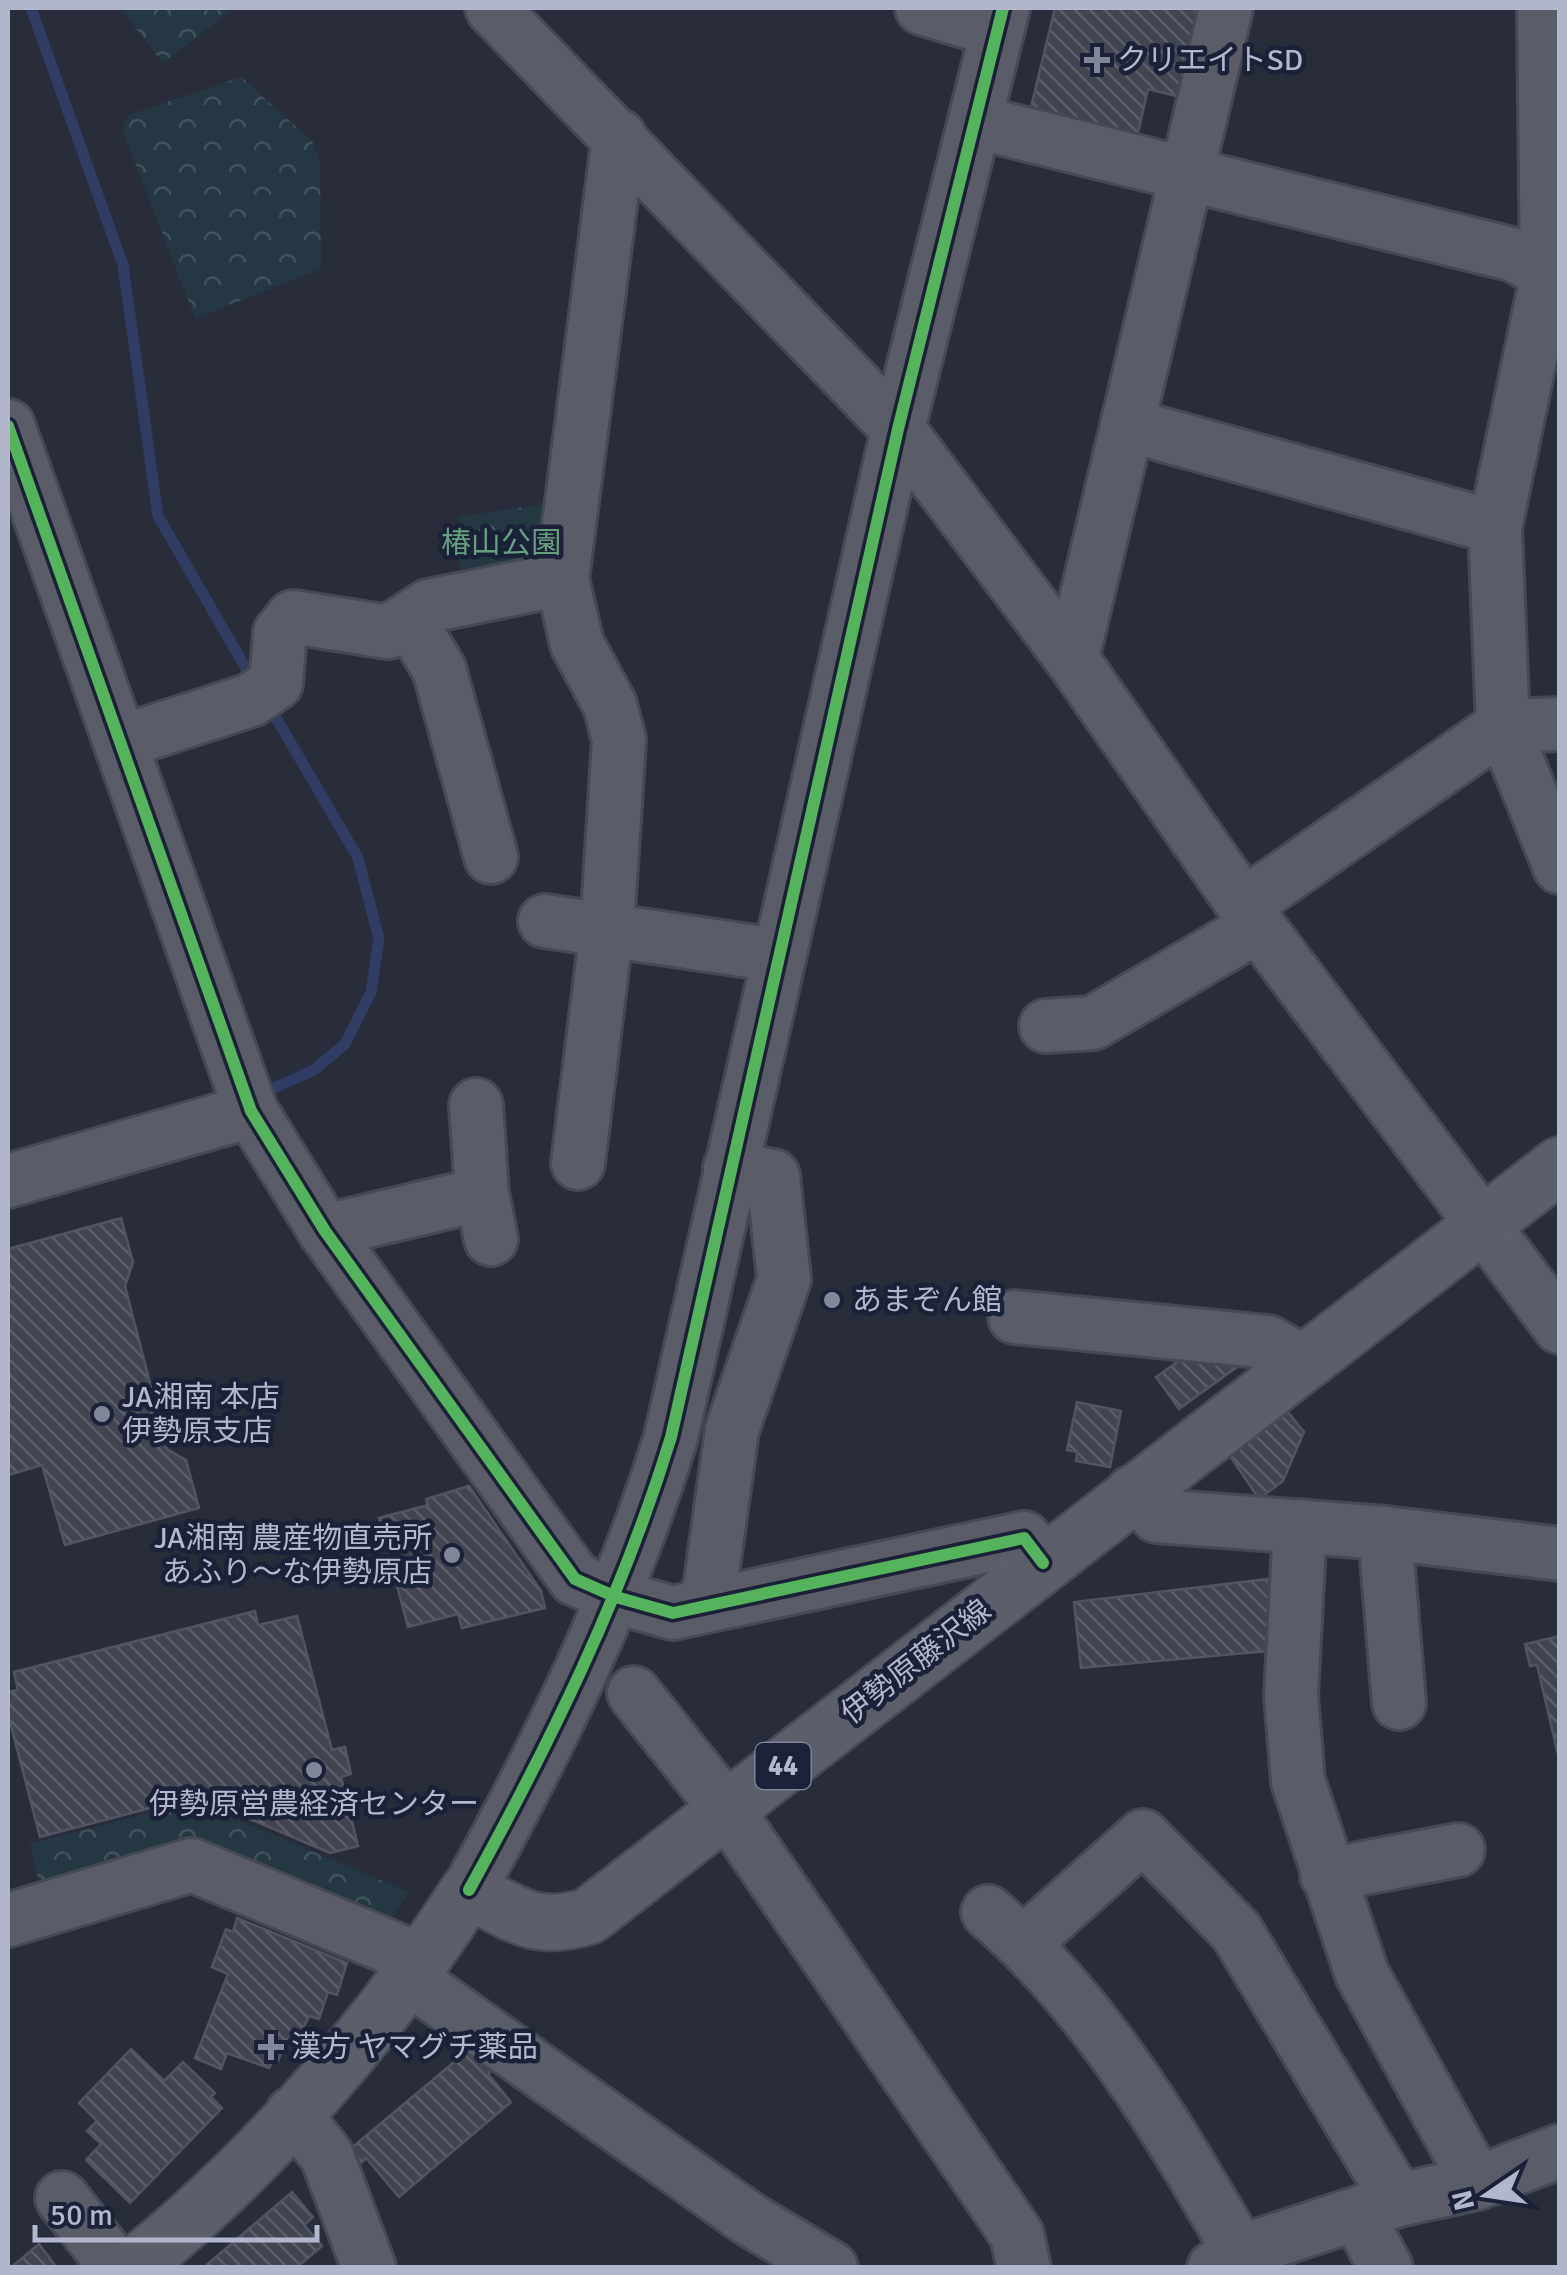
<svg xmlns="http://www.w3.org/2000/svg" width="1567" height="2275" font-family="Signika,'Noto Sans JP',sans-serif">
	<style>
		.forest { fill: url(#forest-crowns) }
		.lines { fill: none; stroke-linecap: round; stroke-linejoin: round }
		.stream { stroke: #313c64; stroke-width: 11 }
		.building { fill: url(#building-back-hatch); stroke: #515461; stroke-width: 2.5 }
		.minor-casing { stroke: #454953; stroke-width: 58 }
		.major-casing { stroke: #464a56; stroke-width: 60 }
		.minor { stroke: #5a5c67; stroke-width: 52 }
		.major { stroke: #5c5e69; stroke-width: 55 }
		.cycleway-casing { stroke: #1b2136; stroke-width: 19 }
		.cycleway { stroke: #56b35d; stroke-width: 12 }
		.poi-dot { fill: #828798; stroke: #1b2136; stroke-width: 4 }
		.labels { text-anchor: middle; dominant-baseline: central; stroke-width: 9; stroke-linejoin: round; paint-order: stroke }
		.shield { fill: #1b2136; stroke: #858a9e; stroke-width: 2.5 }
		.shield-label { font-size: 28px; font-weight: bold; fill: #b2b7cb }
		.poi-label { font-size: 30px; fill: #b2b7cb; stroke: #1b2136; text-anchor: start }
		.park-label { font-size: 30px; fill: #679f7e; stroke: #1b2136 }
		.street-label { font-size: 30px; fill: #b2b7cb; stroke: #1b2136 }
	</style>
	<defs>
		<pattern id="forest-crowns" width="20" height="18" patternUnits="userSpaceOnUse" patternTransform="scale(2.5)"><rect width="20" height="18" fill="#253741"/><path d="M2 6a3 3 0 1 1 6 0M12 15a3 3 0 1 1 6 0" fill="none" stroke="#42525b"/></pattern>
		<pattern id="building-back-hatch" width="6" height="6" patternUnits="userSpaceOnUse" patternTransform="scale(2.5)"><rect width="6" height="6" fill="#424550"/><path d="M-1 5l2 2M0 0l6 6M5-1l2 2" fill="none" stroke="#5b5e68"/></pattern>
	</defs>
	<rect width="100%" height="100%" fill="#292d3a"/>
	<g class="forest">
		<polygon points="120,8 234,8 163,63"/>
		<polygon points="241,77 312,141 320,163 321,269 195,318 122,129 128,115"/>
		<polygon points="557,502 539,568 443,588 443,575 460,570 458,517"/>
		<polygon points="218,1795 224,1814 409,1892 385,1927 193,1850 41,1892 30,1844"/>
	</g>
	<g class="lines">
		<g class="stream">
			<polyline points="31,8 123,265 158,516 255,684"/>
			<polyline points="268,704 358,858 379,939 371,992 345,1044 314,1070 272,1089"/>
		</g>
	</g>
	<g class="building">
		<polygon points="1055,8 1209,8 1180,97 1148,89 1137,137 1030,111"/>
		<polygon points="121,1218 133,1262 125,1286 167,1449 186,1460 199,1508 65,1545 42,1465 9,1475 8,1471 8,1249"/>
		<polygon points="1197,1348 1241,1364 1179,1409 1156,1377"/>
		<polygon points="1077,1402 1121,1411 1110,1467 1076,1461 1077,1452 1067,1450"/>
		<polygon points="1288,1412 1304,1432 1283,1481 1259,1499 1230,1456"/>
		<polygon points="469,1486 541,1591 545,1608 462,1628 458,1614 408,1627 379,1518 428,1505 426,1499"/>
		<polygon points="1268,1579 1274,1615 1267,1651 1081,1668 1074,1602"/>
		<polygon points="255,1611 258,1625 297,1616 332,1750 345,1747 351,1774 341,1777 358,1846 330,1853 224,1808 219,1790 40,1837 8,1714 8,1692 18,1690 14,1672"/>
		<polygon points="1560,1636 1560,1763 1537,1665 1530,1666 1525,1644"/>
		<polygon points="237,1918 347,1963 337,1995 328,1992 319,2019 309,2016 296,2043 287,2039 277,2063 272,2062 269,2068 227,2053 221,2069 195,2058 228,1974 212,1967 226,1929 233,1932"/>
		<polygon points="478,2042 498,2064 488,2074 511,2102 399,2197 366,2158 360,2164 349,2150"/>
		<polygon points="131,2049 164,2081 183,2062 215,2093 211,2097 222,2108 130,2203 86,2160 101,2144 87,2131 97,2121 79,2103"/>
		<polygon points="292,2192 313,2217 304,2225 322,2246 296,2268 203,2268"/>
		<polygon points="39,2244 57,2268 10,2268"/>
	</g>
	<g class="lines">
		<defs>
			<g id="minor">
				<polyline points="492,8 898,429 1072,659 1258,926 1560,1327"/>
				<polyline points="922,8 997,31"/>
				<polyline points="1544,8 1547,276 1495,527 1503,726 1560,867"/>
				<polyline points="976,122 1515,255 1560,282"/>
				<polyline points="1128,425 1495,527"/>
				<polyline points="8,426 251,1111 325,1231 575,1579 616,1597 673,1613 1024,1538 1043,1563"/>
				<polyline points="409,620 439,669 491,857"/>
				<polyline points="1072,659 1226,8"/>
				<polyline points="121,742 251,700 276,683 280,633 293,617 388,632 429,606 562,579"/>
				<polyline points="1244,905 1503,726 1560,724"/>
				<polyline points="545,921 776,955"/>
				<polyline points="1046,1026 1093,1023 1258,926"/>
				<polyline points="578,1163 607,928 619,740 610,705 577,644 562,579 619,136"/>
				<polyline points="8,1181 251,1111"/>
				<polyline points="482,1194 491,1239"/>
				<polyline points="325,1231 482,1194 476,1105"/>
				<polyline points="1015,1317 1268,1342 1303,1362"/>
				<polyline points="1133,1492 1157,1516 1385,1533 1560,1554"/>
				<polyline points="1300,1526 1291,1696 1298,1781 1362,1974 1477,2183"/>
				<polyline points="1385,1533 1399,1703"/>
				<polyline points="701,1604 710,1588 732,1430 784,1279 773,1176 730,1168"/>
				<polyline points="634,1693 727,1810 1017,2235 1024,2268"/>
				<polyline points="1327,1875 1458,1850"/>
				<path d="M469,1890C550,1743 622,1597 671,1437L898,429L1003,8"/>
				<path d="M988,1912C1097,2005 1169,2131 1240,2252"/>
				<polyline points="8,1920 192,1865 423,1961"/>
				<polyline points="1024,1943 1143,1836 1236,1931 1398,2200"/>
				<polyline points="410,1979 749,2219 831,2268"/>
				<polyline points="293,2113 327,2156 369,2268"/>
				<polyline points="62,2198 117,2268"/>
				<polyline points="1357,2214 1386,2268"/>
				<polyline points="1214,2268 1240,2252 1398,2200 1477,2183 1560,2151"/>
			</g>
			<path id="major" d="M132,2268C262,2164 379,2029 469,1890C516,1914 535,1933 589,1916L1560,1165"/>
		</defs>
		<use href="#minor" class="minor-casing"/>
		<use href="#major" class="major-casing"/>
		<use href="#minor" class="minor"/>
		<use href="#major" class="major"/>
		<defs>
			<g id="cycleway">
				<polyline points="8,426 251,1111 325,1231 575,1579 616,1597 673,1613 1024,1538 1043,1563"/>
				<path d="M469,1890C550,1743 622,1597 671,1437L898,429L1003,8"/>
			</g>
		</defs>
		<use href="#cycleway" class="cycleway-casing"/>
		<use href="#cycleway" class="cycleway"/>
	</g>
	<g class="poi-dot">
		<path d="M1092 45h10v10h10v10h-10v10h-10v-10h-10v-10h10z"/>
		<circle cx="832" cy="1300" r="10"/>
		<circle cx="102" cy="1414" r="10"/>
		<circle cx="452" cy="1555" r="10"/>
		<circle cx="314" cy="1770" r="10"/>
		<path d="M266 2032h10v10h10v10h-10v10h-10v-10h-10v-10h10z"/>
	</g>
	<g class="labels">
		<rect class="shield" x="755.5" y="1743" width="55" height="46" rx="8"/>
		<g class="shield-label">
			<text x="783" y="1766">44</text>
		</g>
		<g class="poi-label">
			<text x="1117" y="60">クリエイトSD</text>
			<text x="852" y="1300">あまぞん館</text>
			<text x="122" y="1397">JA湘南 本店<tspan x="122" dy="34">伊勢原支店</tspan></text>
			<text x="432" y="1538" text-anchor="end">JA湘南 農産物直売所<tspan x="432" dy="34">あふり～な伊勢原店</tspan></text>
			<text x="314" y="1804" text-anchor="middle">伊勢原営農経済センター</text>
			<text x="291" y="2047">漢方 ヤマグチ薬品</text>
		</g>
		<g class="park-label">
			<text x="501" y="543">椿山公園</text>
		</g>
		<g class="street-label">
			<text transform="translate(916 1662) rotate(-38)">伊勢原藤沢線</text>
		</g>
	</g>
	<rect width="1567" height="2275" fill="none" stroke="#b2b7cb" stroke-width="20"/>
	<g transform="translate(1487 2195) rotate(257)" stroke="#1b2136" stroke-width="8" paint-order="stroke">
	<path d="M0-8L18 38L0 25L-18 38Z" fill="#b2b7cb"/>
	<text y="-15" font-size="28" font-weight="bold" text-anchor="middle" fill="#b2b7cb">N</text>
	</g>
	<path d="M35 2225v15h282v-15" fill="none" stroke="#b2b7cb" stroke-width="5"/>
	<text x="50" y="2225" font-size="30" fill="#b2b7cb" stroke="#1b2136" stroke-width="8" paint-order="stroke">50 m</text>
</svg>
